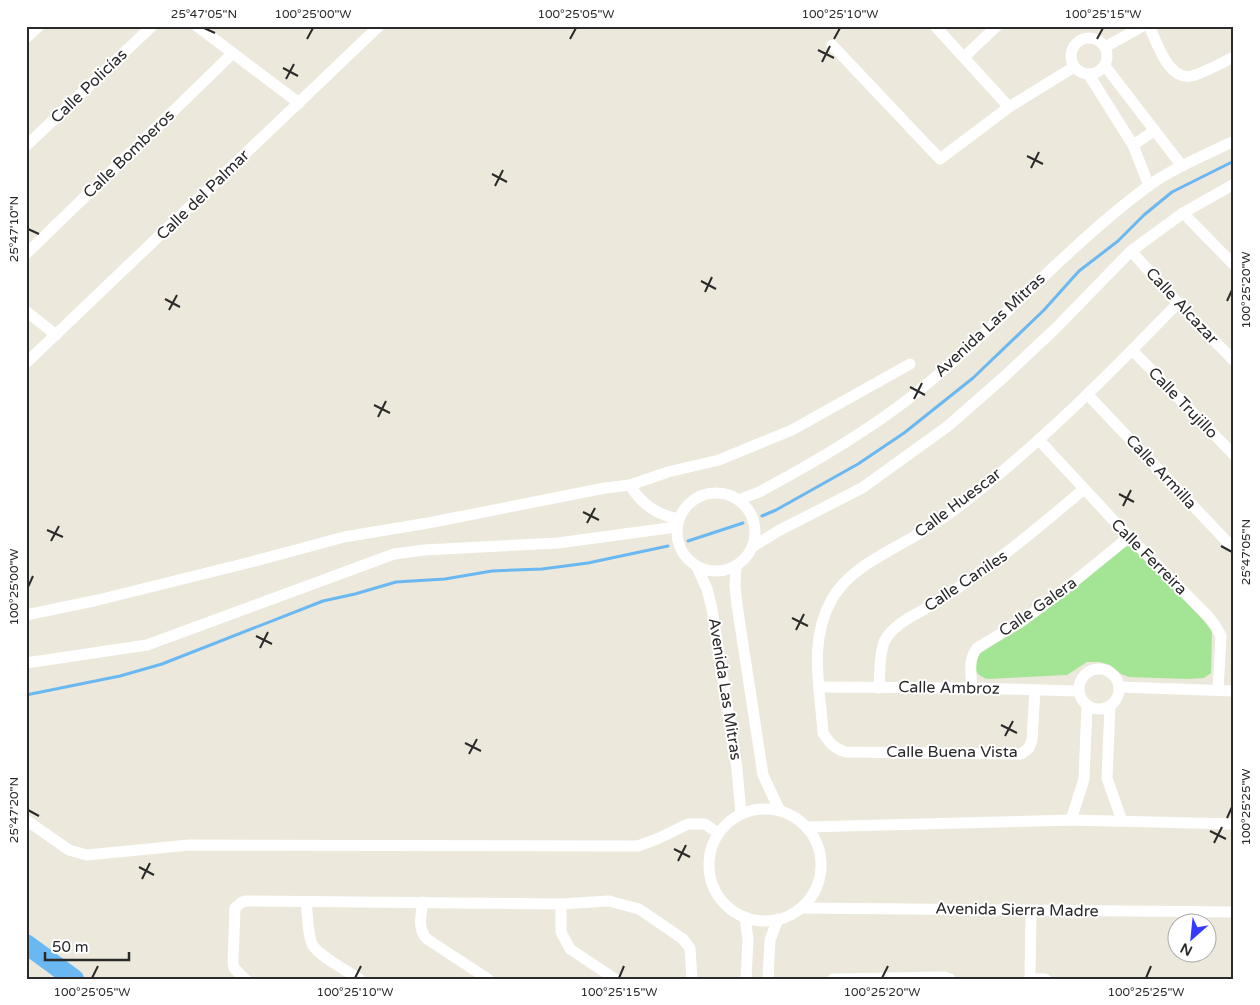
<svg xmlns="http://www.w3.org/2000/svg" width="1260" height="1005" font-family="'Varela Round',sans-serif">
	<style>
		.green { fill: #a3e595 }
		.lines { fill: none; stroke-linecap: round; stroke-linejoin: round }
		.stream { stroke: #6ab8f2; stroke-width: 3 }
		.river { stroke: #6ab8f2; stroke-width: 20 }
		.minor { stroke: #fff; stroke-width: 11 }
		.ticks { fill: none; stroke: #2a2a2a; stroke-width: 2 }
		.labels { text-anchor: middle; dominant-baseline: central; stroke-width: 4; stroke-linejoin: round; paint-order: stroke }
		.street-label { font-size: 16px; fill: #2a2a2a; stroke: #fff }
		.neatline { fill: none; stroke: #2a2a2a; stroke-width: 2 }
		.ticks-label { font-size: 12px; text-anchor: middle; fill: #2a2a2a }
	</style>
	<rect width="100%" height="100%" fill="#ece8db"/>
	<path class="green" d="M1126,546L1134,548L1205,622L1212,632L1211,673L1204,678L1187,679L1129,677L1121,674L1110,665L1100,662H1087L1067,675L987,679C973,673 975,670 976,656L1031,621Z"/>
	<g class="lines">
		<g class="stream">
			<polyline points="762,516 776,510 858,464 904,433 973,378 1044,310 1079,271 1118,241 1144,215 1172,192 1234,161"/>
			<polyline points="688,541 743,523"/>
			<polyline points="26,695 120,676 162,664 323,601 355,594 396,582 445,579 492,571 542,569 588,563 668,546"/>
		</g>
		<polyline class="river" points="26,944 74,979"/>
		<g class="minor">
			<polyline points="197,26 299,103"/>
			<polyline points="935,26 1009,107"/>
			<path d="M1149,26C1157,42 1168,81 1191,76C1204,73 1221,63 1234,57"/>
			<circle cx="1089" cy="56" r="18"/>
			<polyline points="26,38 39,26"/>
			<polyline points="832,45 940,159 1009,107 1074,67"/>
			<polyline points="1105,47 1143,26"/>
			<polyline points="964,57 997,26"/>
			<polyline points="1105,66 1182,166"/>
			<polyline points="1089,75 1133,145 1149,186"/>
			<polyline points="1133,145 1154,131"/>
			<polyline points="26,146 152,26"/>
			<polyline points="1183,213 1234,265"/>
			<polyline points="1131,251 1178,303 1234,361"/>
			<polyline points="26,254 233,53"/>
			<polyline points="26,311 56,335"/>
			<polyline points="1132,350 1234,455"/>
			<polyline points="26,363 379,26"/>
			<polyline points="1088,395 1234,549"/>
			<polyline points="1039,440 1129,537 1206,614 1215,625 1221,636 1218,689"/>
			<polyline points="630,485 668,472 719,460 792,430 910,364"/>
			<circle cx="716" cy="532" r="39"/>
			<path d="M739,500C747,496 756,494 763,490C813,463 863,434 907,400C992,334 1061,251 1147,187C1173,168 1205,155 1234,141"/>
			<polyline points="752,547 780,530 862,488 948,426 1005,376 1056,328 1131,251 1183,213 1234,184"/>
			<polyline points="736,566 735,586 737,605 763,775 780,811"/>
			<polyline points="697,567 707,589 712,609 737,769 741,814"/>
			<path d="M26,615L98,600L251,562L344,537L428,523L605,488L630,485C641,504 658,515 678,519"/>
			<polyline points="26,663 147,645 394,554 424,550 558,543 676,527"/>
			<circle cx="1099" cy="689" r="20"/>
			<polyline points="820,687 972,688 1078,691"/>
			<polyline points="1119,687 1234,691"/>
			<path d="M879,688C880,673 879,656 884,642C892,626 910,617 925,609C983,574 1032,533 1084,489"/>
			<path d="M972,688C971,673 968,660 977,648L1022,621L1070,585L1129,537"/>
			<path d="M1035,690L1032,740L1029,748L1021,754L846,752C834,749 829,742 823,733C820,687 808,641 832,599C849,569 886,553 915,536C931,526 947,516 962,504C1040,444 1109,374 1178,303"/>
			<polyline points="1110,706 1107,778 1122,821"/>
			<circle cx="765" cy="865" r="56"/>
			<polyline points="26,820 69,850 87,855 189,845 638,846 657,839 688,824 705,824 718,833"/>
			<polyline points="1071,820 1084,779 1087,706"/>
			<polyline points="806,827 1071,820 1234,824"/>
			<path d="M306,902C308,915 307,932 312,944C318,956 348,971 359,979"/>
			<path d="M423,902C421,916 417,928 427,939L488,979"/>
			<polyline points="561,904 561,932 570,949 615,979"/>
			<polyline points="801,908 1234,912"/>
			<polyline points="745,917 748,940 746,979"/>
			<polyline points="245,979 234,968 233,962 235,908 242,902 247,901 561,904 609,901 639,909 683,939 690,948 692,979"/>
			<polyline points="768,979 770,940 778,919"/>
			<polyline points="833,979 944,977 950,979"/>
			<polyline points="1030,979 1031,910"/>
			<polyline points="1030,979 1045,979"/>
		</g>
	</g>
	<path class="ticks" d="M204,28L215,33M307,39L313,28M570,39L576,28M834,39L840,28M1097,39L1103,28M818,50L834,58M822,62L830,46M283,68L298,76M286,79L294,64M1027,156L1043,164M1031,168L1039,152M492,174L507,182M495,186L503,170M28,229L39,234M701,281L716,289M705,292L712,277M165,299L180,307M1227,301L1232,290M169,310L177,295M910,387L925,395M914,399L922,383M374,405L390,413M378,417L386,401M1119,494L1134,502M1123,506L1131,490M583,512L599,520M587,523L595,508M47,530L63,537M51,541L59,526M1221,546L1232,552M28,587L33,576M792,618L808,626M796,630L804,614M256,636L272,644M260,648L268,632M1001,725L1017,733M1005,736L1013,721M465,743L481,751M469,754L477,739M28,810L39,816M1227,818L1232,807M1210,831L1226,839M1214,843L1222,827M674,849L690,857M678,861L686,845M139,867L154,875M142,879L150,863M92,978L98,966M355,978L361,966M619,978L624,966M882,978L888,966M1146,978L1151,966"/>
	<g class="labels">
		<g class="street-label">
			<text transform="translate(89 86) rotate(-44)">Calle Policías</text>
			<text transform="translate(129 154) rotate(-44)">Calle Bomberos</text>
			<text transform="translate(203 195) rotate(-44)">Calle del Palmar</text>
			<text transform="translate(1182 306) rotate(47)">Calle Alcazar</text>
			<text transform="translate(990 325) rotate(-43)">Avenida Las Mitras</text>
			<text transform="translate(1183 403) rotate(46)">Calle Trujillo</text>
			<text transform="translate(1161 472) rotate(47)">Calle Armilla</text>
			<text transform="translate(958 503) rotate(-37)">Calle Huescar</text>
			<text transform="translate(1149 557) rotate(45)">Calle Ferreira</text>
			<text transform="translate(966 581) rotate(-34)">Calle Caniles</text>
			<text transform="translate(1038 607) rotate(-35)">Calle Galera</text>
			<text transform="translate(949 688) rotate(1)">Calle Ambroz</text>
			<text transform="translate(725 689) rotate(81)">Avenida Las Mitras</text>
			<text x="952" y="752">Calle Buena Vista</text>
			<text transform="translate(1017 910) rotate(1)">Avenida Sierra Madre</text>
		</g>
	</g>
	<rect width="1260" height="1005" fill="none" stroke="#ffffff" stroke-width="55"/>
	<g transform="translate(1192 938) rotate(207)"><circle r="24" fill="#ffffff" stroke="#aaaaaa"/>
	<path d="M0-4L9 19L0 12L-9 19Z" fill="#353aff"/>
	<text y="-8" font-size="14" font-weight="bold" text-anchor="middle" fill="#2a2a2a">N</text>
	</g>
	<path d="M45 952v8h84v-8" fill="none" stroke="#2a2a2a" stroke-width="2.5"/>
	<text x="52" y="952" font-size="15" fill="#2a2a2a" stroke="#ffffff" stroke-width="4" paint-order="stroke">50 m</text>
	<rect x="28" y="28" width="1204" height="950" class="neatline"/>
	<g class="ticks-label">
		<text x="204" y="18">25°47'05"N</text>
		<text x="313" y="18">100°25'00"W</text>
		<text x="576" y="18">100°25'05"W</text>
		<text x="840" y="18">100°25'10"W</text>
		<text x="1103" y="18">100°25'15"W</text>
		<text transform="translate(14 229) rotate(-90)" y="4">25°47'10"N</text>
		<text transform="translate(1246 290) rotate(-90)" y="4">100°25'20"W</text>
		<text transform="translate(1246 552) rotate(-90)" y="4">25°47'05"N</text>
		<text transform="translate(14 587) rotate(-90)" y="4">100°25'00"W</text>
		<text transform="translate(1246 807) rotate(-90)" y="4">100°25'25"W</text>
		<text transform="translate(14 810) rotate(-90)" y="4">25°47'20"N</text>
		<text x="92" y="996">100°25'05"W</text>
		<text x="355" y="996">100°25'10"W</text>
		<text x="619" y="996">100°25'15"W</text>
		<text x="882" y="996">100°25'20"W</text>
		<text x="1146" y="996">100°25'25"W</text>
	</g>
</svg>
